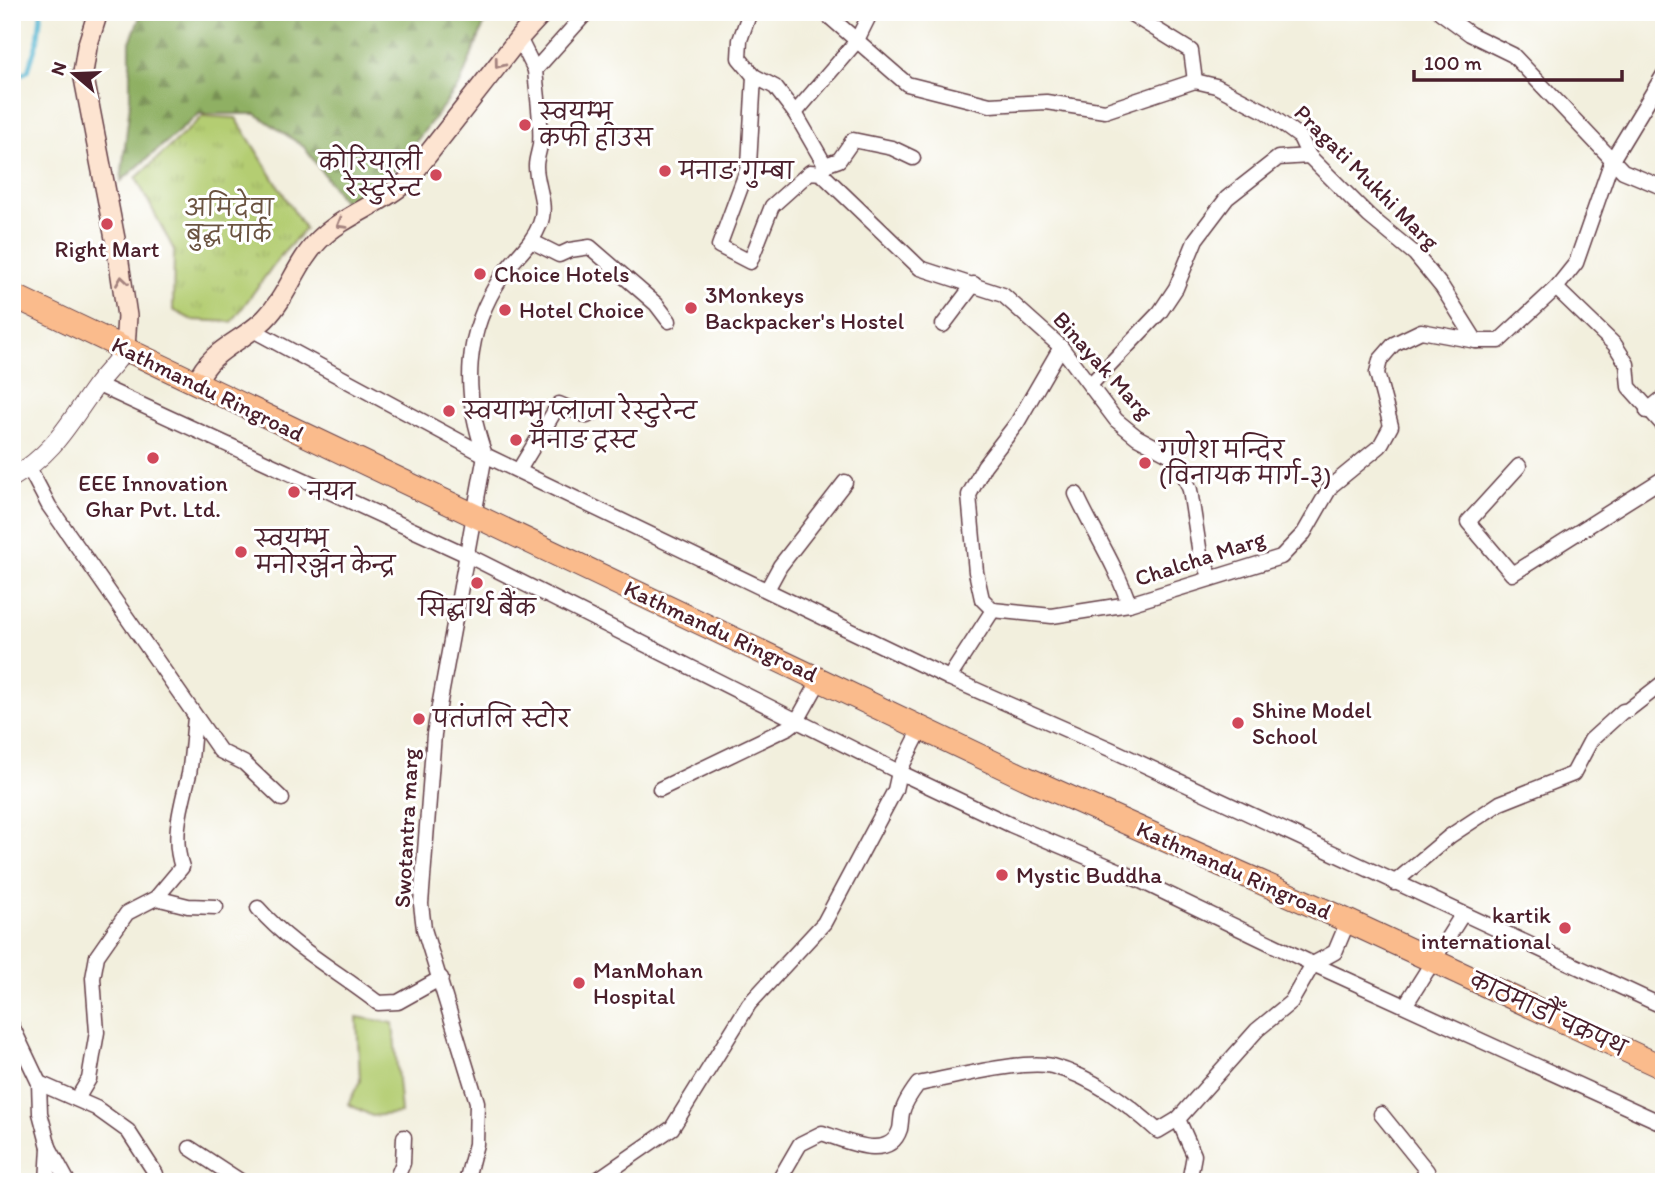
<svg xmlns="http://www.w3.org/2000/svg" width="1676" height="1194" font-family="Itim,'Playpen Sans Deva',sans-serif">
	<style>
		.grass { fill: #b4cd72; stroke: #7f764e; stroke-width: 2 }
		.forest { fill: url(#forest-firs); stroke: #6c6848; stroke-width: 2 }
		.park { fill: url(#park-tufts); stroke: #7f764e; stroke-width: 2 }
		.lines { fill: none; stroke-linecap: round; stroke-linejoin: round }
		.stream { stroke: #53b6d2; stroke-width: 4.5 }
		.minor-casing { stroke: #633e46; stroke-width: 17 }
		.tertiary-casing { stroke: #633e46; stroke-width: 20 }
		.secondary-casing { stroke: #633e46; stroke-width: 22 }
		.trunk-casing { stroke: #633e46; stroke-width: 25 }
		.minor { stroke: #fff; stroke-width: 14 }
		.tertiary { stroke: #fff; stroke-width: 18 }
		.secondary { stroke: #fde4d1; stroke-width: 19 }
		.trunk { stroke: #fabb8c; stroke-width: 23 }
		.oneway { stroke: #a4827e }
		.poi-dot { fill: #d1495b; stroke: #fff; stroke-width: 2.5 }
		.labels { text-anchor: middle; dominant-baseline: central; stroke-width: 6; stroke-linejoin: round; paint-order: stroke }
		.poi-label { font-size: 23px; fill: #4a1f2b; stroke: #fff; text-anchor: start }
		.street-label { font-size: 23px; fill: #4a1f2b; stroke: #fff }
		.park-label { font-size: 23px; fill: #6a5340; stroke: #fff }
	</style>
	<defs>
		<pattern id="forest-firs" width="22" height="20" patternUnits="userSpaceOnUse" patternTransform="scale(1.75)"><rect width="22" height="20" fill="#8fb064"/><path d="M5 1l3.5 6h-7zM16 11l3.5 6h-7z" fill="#778f53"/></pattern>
		<pattern id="park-tufts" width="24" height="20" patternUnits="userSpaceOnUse" patternTransform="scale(1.75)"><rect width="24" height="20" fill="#b4cd72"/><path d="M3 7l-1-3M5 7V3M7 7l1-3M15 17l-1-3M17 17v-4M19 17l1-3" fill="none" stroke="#9cb063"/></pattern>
	</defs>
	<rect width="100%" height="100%" fill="#fff"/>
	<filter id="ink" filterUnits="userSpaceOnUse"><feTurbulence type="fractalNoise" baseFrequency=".0143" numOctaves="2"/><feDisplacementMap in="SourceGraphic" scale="14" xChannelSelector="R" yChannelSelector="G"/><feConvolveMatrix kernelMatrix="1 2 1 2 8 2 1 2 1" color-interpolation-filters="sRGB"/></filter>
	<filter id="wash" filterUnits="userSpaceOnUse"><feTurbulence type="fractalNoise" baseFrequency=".00686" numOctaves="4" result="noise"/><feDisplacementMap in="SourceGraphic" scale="28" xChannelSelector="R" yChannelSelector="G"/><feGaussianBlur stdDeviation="1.57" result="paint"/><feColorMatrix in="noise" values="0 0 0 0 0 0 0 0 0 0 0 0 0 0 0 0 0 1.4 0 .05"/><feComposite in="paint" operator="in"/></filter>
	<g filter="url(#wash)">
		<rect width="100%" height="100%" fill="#f2efdd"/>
		<polygon class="grass" points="357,1017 393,1023 401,1113 372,1116 348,1104 360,1081"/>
		<polygon class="forest" points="142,12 489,12 460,84 379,190 343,201 304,147 256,114 199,114 121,181 130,103 130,42"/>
		<polygon class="park" points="203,116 236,118 305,229 278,259 232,322 192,320 173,310 174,250 136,178"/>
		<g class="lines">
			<polyline class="stream" points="12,79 28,71 38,39 41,12"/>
		</g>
	</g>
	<g filter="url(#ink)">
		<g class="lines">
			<defs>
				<g id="minor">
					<polyline points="750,12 740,40 739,58 754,76 775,87 795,113 825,165 821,173 920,268 1003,295 1061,347 1116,420 1137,437 1178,459 1190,490 1200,554 1211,577"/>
					<polyline points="824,12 907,84 990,105 1046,102 1105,111 1195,81 1216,86 1266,112 1300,137 1309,156 1369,216 1415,254 1442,287 1476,341 1499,341 1556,288 1576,263 1612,160 1664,74"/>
					<polyline points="1128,12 1191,51 1195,81"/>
					<polyline points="1440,12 1470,34 1513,55 1623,171 1664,188"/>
					<polyline points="519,38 535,70"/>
					<polyline points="754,76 749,165 719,246 750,262 772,206 810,172 821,173"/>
					<polyline points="795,113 856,42 871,12"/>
					<polyline points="825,165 839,160 853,140 892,148 913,158"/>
					<polyline points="531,241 559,255 570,250 590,247 656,304 669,321"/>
					<polyline points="1556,288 1615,345 1627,364 1629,387 1664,426"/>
					<polyline points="943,325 974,284"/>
					<polyline points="253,330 485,455 949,678 1110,749 1664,1007"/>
					<polyline points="96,384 467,555 899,772 1011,825 1120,871 1313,964 1664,1124"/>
					<polyline points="1090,385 1160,312 1176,288 1196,239 1227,198 1278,158 1309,156"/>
					<polyline points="1647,411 1664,397"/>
					<polyline points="1519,466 1468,522 1512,574 1664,478"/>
					<polyline points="29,468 49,506 220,751 244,763 282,799"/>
					<polyline points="519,470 559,404 587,416 595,412"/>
					<path d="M1076,494C1093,531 1116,565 1129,604"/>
					<polyline points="768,588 780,566 845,482"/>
					<polyline points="993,610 982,599 976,572 969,495 984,466 1017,423 1061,347"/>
					<polyline points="949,678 993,610 1052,616 1129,604 1281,557 1304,533 1331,486 1380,446 1391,426 1377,373 1380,360 1394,344 1421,331 1476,341"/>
					<polyline points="660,789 789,727 797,721 821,678"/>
					<polyline points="1394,883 1450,836 1500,803 1573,774 1591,740 1623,711 1628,710 1664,682"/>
					<polyline points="156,898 188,906 216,907"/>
					<path d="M258,908C292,947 337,971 378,1003L398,1002L441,978"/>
					<polyline points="1406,1004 1462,915"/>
					<polyline points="12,1026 39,1083 40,1113 49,1147 47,1182"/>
					<polyline points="39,1083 96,1108 128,1131 156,1174"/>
					<path d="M77,1099L89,1079L97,1032L93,978L97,956L127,913L156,898L182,867C171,836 182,804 189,774C192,756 193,736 195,718"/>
					<polyline points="1381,1114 1427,1171 1419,1182"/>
					<polyline points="1178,1119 1194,1155 1189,1182"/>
					<polyline points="49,1147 68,1182"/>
					<polyline points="190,1148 242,1182"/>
					<polyline points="395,1182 403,1163 404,1137"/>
					<path d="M466,1182L476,1144L477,1102L424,929L421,904L434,734L485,455C462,391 464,333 502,276C514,258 532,245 540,224C548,205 536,185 536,166C536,159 539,152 540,145C542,121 537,94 535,70L587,12"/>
					<polyline points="594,1182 672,1128 749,1004 824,923 895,790 899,772 922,727"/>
					<path d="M778,1182L800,1144L822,1133C845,1140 889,1163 900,1129C901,1124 901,1118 902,1113C904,1103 912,1092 918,1084C950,1078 1024,1059 1052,1066C1093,1077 1127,1103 1158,1131L1178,1119L1257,1030L1291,1002L1313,964L1335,952L1348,921"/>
				</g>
				<path id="tertiary" d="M12,478C54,453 67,426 95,387C104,374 116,364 125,349"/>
				<g id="secondary">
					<polyline points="98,12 87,47 83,73 117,249 127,316 125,349"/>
					<path d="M196,383C213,347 238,345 265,319C288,296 296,263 319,240C344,215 380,205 407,181L519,38L543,12"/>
				</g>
				<polyline id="trunk" points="12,295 1026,778 1339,917 1664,1068"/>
			</defs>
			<use href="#minor" class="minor-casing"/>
			<use href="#tertiary" class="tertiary-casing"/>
			<use href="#secondary" class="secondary-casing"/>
			<use href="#trunk" class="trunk-casing"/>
			<use href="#minor" class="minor"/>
			<use href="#tertiary" class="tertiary"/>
			<use href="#secondary" class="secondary"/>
			<use href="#trunk" class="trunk"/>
		</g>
		<defs><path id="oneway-chevron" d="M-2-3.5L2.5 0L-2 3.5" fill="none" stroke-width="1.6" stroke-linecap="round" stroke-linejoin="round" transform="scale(1.75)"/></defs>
		<g class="oneway">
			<use href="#oneway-chevron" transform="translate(499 64) rotate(127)"/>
			<use href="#oneway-chevron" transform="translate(341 224) rotate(149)"/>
			<use href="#oneway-chevron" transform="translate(122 281) rotate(-98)"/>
		</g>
	</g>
	<g class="poi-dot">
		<circle cx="525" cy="125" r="7"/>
		<circle cx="665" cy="171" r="7"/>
		<circle cx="436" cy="175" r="7"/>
		<circle cx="107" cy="224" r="7"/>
		<circle cx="480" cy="274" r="7"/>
		<circle cx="691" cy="308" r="7"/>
		<circle cx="505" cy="310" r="7"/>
		<circle cx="449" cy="411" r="7"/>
		<circle cx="516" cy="440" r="7"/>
		<circle cx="153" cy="458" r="7"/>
		<circle cx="1145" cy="463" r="7"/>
		<circle cx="294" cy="492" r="7"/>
		<circle cx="241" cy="552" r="7"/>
		<circle cx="477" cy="583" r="7"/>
		<circle cx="419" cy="719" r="7"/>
		<circle cx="1238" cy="723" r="7"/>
		<circle cx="1002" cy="875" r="7"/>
		<circle cx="1565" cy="928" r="7"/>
		<circle cx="579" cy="983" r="7"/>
	</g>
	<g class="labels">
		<g class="poi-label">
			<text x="539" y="112">स्वयम्भू<tspan x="539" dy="26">कफी हाउस</tspan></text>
			<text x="422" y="162" text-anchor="end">कोरियाली<tspan x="422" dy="26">रेस्टुरेन्ट</tspan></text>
			<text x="679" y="171">मनाङ गुम्बा</text>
			<text x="107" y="249" text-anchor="middle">Right Mart</text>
			<text x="494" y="274">Choice Hotels</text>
			<text x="705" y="295">3Monkeys<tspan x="705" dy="26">Backpacker's Hostel</tspan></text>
			<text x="519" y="310">Hotel Choice</text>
			<text x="463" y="411">स्वयाम्भु प्लाजा रेस्टुरेन्ट</text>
			<text x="530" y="440">मनाङ ट्रस्ट</text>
			<text x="1159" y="450">गणेश मन्दिर<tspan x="1159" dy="26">(विनायक मार्ग-३)</tspan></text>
			<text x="153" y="483" text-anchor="middle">EEE Innovation<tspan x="153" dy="26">Ghar Pvt. Ltd.</tspan></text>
			<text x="308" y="492">नयन</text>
			<text x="255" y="539">स्वयम्भू<tspan x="255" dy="26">मनोरञ्जन केन्द्र</tspan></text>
			<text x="477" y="608" text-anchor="middle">सिद्धार्थ बैंक</text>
			<text x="1252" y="710">Shine Model<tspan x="1252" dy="26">School</tspan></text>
			<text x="433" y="719">पतंजलि स्टोर</text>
			<text x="1016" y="875">Mystic Buddha</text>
			<text x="1551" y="915" text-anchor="end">kartik<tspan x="1551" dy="26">international</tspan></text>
			<text x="593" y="970">ManMohan<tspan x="593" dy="26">Hospital</tspan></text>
		</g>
		<g class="street-label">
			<text transform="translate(1367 177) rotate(45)">Pragati Mukhi Marg</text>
			<text transform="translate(1103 365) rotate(48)">Binayak Marg</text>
			<text transform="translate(208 389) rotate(26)">Kathmandu Ringroad</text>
			<text transform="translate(1200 558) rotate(-18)">Chalcha Marg</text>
			<text transform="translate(721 631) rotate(25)">Kathmandu Ringroad</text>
			<text transform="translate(406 828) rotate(-87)">Swotantra marg</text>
			<text transform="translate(1234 870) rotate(24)">Kathmandu Ringroad</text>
			<text transform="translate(1548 1014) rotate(25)">काठमाडाैँ चक्रपथ</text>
		</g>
		<g class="park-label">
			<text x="229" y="208">अमिदेवा<tspan x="229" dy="26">बुद्ध पार्क</tspan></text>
		</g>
	</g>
	<rect width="1676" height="1194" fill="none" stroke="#fff" stroke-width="42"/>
	<g transform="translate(74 74) rotate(289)" stroke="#ffffff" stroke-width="5" paint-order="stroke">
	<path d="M0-5L12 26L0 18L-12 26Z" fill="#4a1f2b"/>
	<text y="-10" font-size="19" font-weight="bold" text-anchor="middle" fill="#4a1f2b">N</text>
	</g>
	<path d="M1414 70v10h208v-10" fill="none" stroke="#4a1f2b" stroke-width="3.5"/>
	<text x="1424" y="70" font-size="21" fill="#4a1f2b" stroke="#ffffff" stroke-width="5" paint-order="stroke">100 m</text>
</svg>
